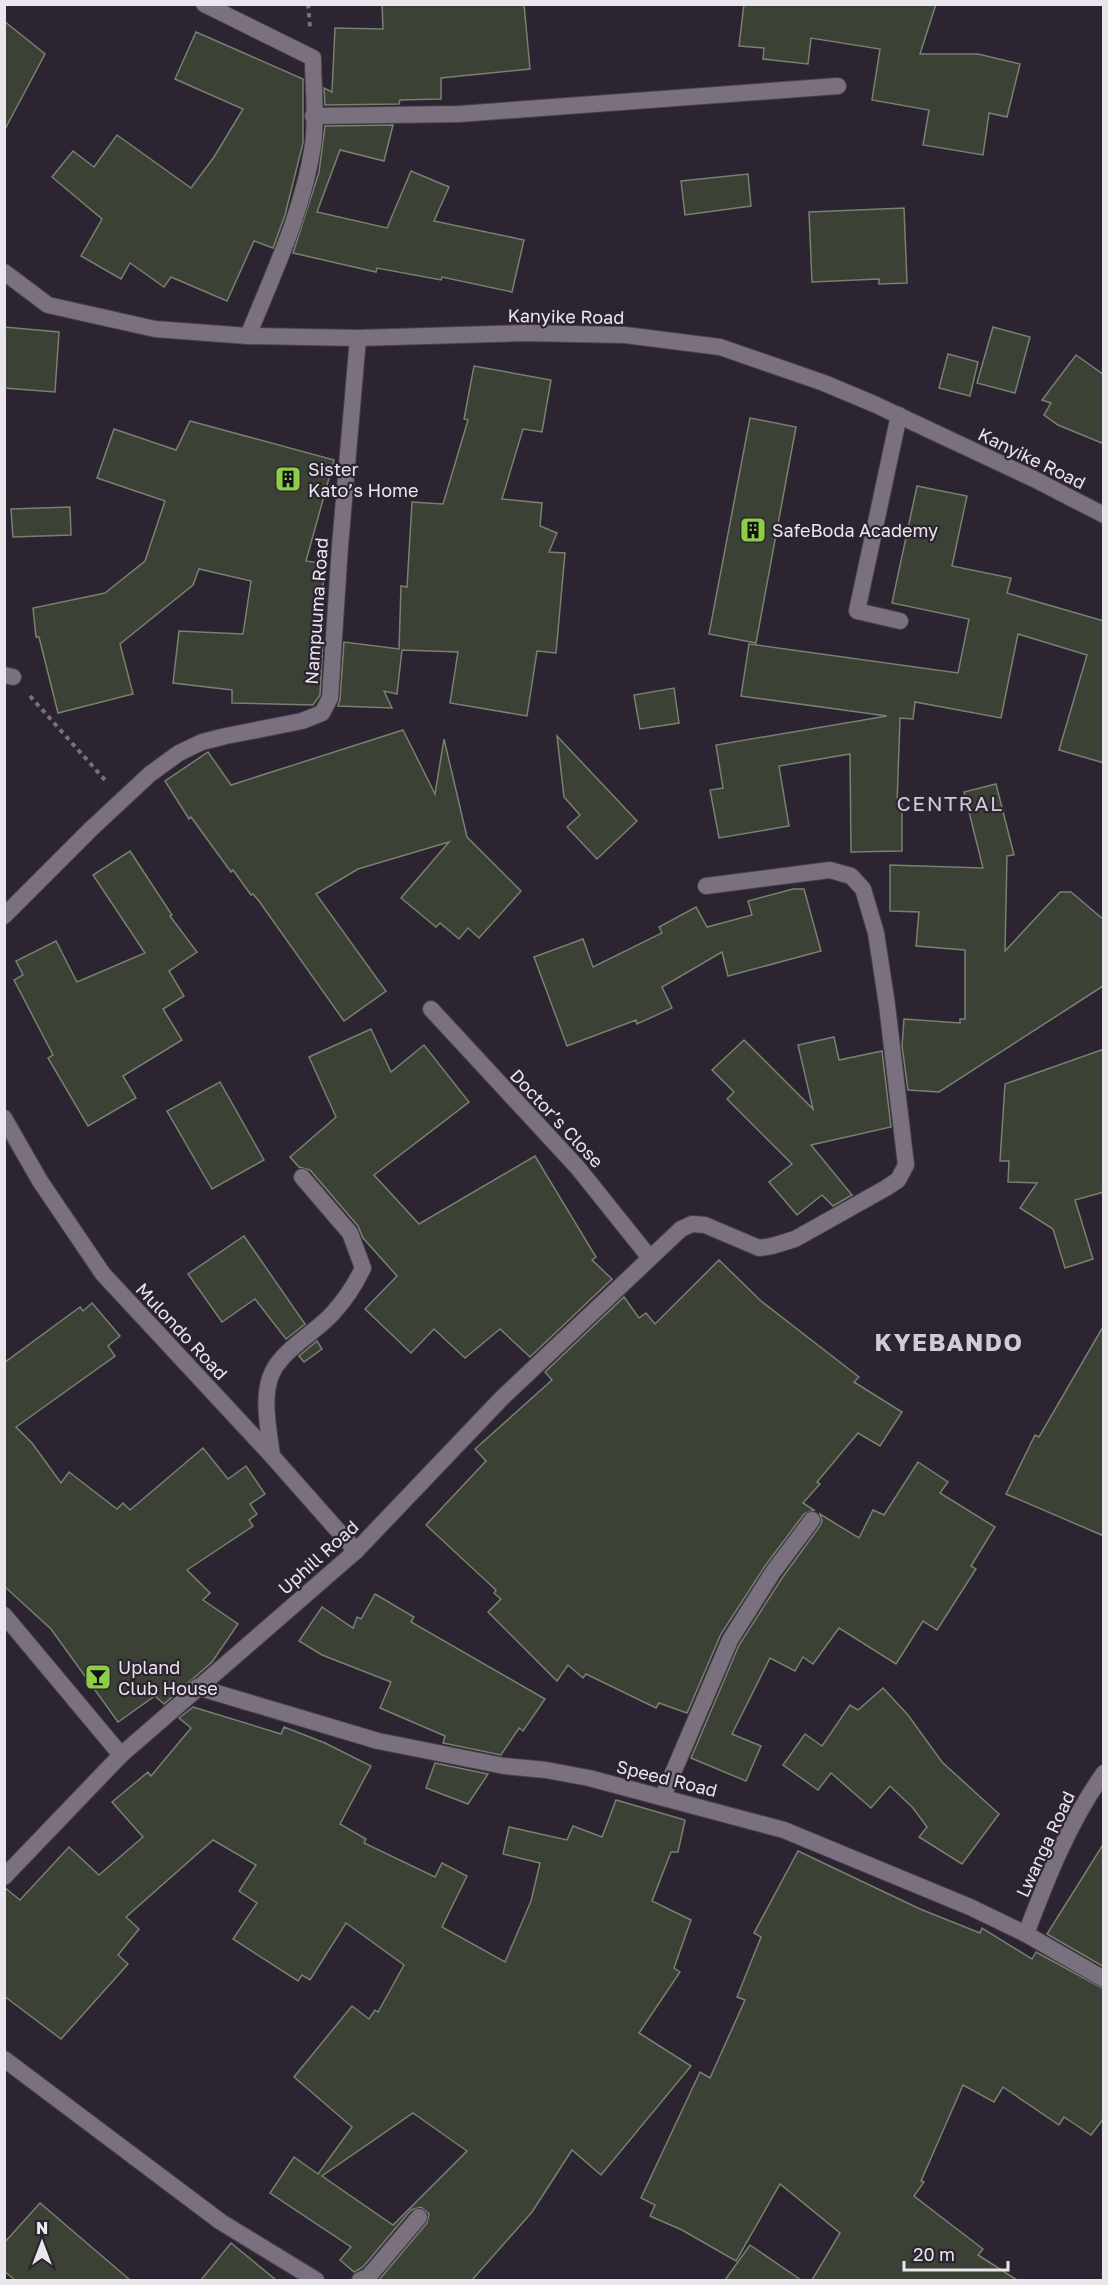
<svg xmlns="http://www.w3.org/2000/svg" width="1108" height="2285" font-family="'Golos Text',sans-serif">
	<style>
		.building { fill: #3b4235; stroke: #778071; stroke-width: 1.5; fill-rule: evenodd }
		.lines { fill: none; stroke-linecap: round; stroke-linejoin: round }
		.service-casing { stroke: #48414b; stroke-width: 18 }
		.minor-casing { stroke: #48414b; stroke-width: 18 }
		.path { stroke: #78717b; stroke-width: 4; stroke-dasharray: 4.5 4.5; stroke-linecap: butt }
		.service { stroke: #7a707e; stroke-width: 16 }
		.minor { stroke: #7a707e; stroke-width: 16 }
		.labels { text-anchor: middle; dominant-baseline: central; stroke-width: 4.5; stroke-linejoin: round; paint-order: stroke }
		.street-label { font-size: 18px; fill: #ebe6ee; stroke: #2c2430 }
		.poi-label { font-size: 18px; fill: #ebe6ee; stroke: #2c2430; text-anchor: start }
		.quarter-label { font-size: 21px; letter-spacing: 1.5px; fill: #d3c9d8; stroke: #2c2430 }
		.district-label { font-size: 24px; font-weight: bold; letter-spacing: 1.5px; fill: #d3c9d8; stroke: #2c2430 }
	</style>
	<rect width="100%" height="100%" fill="#2c2430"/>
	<g class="building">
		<polygon points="382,4 524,4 530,69 441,78 441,99 400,100 399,104 325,105 324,88 332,92 335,28 383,29"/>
		<polygon points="744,4 936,4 920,54 978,54 1020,64 1007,117 989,113 983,155 923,145 929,110 872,100 880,49 811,38 808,64 763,59 764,48 739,46"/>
		<polygon points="4,21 45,54 4,131"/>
		<polygon points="196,32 303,79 303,143 285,215 273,248 254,241 227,301 171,277 164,287 130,263 121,279 81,256 102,219 52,177 73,151 94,167 117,135 191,188 214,157 243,109 175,79"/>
		<polygon points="393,125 384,161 340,150 317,212 387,228 411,171 449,187 434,221 524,240 512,292 442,277 441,280 377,268 376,272 293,253 319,172 325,126"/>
		<polygon points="748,174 751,206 685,215 681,181"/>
		<polygon points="904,208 907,283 879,284 879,279 812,282 809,212"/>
		<polygon points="4,327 59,332 55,392 4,388"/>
		<polygon points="993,327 1030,337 1015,393 977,383"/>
		<polygon points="948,354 978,362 970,396 939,388"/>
		<polygon points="1076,355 1104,375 1104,444 1058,425 1044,415 1051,403 1042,400"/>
		<polygon points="474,366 551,380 542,432 523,429 502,499 542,503 540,526 557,533 549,552 565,553 556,653 537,651 527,716 450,703 458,652 402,650 397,694 384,691 392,708 338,706 340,699 344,642 399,649 401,586 407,587 412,502 443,504 468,420 464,419"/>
		<polygon points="750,418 796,427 756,643 709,634"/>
		<polygon points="190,421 334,460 306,561 326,564 315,641 323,641 320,695 313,705 232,703 232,690 173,683 179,631 243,634 251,581 199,569 193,585 120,644 133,694 58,713 39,637 36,637 33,608 105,593 145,561 165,501 97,478 114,429 176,450"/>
		<polygon points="917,486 967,496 952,566 1011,578 1007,593 1104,621 1104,763 1059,750 1087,655 1018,634 1001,718 915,702 913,719 900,718 897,804 902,804 902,851 851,852 850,754 779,766 789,826 719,838 710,790 723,788 716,745 887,716 741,696 749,644 958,673 969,619 892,603"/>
		<polygon points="70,507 71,535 13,537 11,509"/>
		<polygon points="674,688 679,723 640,729 634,695"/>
		<polygon points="403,730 435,794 444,739 467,837 521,891 479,938 468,928 459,939 440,923 436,927 401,898 449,842 358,869 316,894 386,991 344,1021 259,901 253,894 251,895 233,870 231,872 191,817 189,819 165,781 208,752 231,785"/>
		<polygon points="557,736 637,821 597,859 567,827 580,815 564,797"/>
		<polygon points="996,784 1014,855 1007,856 1005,951 1060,892 1071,892 1103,919 1103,986 939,1092 908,1090 902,1046 904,1019 960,1023 960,1019 965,1019 965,950 916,946 919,912 890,911 890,865 983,868 964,792"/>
		<polygon points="130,851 172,915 170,916 197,952 169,971 184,996 163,1009 182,1040 123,1076 136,1098 88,1126 48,1058 53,1055 14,980 23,975 16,961 56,941 77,982 145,953 93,875"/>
		<polygon points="793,889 804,889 821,951 728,976 722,952 662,987 672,1008 637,1024 636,1020 567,1046 534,957 583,939 593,967 662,933 659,927 696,907 707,927 752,915 748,901"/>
		<polygon points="371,1029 391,1072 424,1045 469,1102 374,1175 419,1224 535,1156 596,1257 592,1260 612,1279 530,1357 500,1329 465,1358 434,1329 411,1353 365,1309 397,1276 363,1238 358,1226 310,1170 299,1167 290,1157 336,1117 309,1057"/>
		<polygon points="834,1037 839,1060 882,1051 891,1127 811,1145 852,1195 833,1206 822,1195 797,1215 769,1182 792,1164 727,1099 734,1092 712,1070 744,1040 813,1109 798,1045"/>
		<polygon points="1104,1049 1104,1192 1075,1200 1093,1259 1065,1268 1053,1229 1020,1208 1037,1183 1008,1182 1009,1161 1000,1161 1005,1084"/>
		<polygon points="220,1082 264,1160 212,1189 167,1111"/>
		<polygon points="244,1236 305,1324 286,1339 255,1299 222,1322 188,1274"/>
		<polygon points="719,1260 761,1301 859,1377 854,1382 902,1412 880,1446 858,1433 817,1482 820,1484 803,1503 814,1510 804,1514 765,1566 721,1634 687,1713 659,1703 656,1708 586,1674 583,1678 568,1665 557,1681 488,1612 501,1599 494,1593 496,1590 426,1525 486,1461 475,1449 552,1380 545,1372 624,1297 639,1318 646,1313 655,1324"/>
		<polygon points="92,1303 120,1336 108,1346 115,1356 16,1427 32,1443 61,1483 69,1472 117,1509 123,1503 130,1510 203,1448 228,1479 246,1466 265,1494 250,1504 257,1514 249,1520 253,1526 187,1570 210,1593 203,1600 238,1624 212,1662 164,1704 155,1696 118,1722 51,1629 4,1586 4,1363 80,1307 83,1311"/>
		<polygon points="1104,1325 1104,1536 1006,1494 1035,1435 1039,1437"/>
		<polygon points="317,1341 322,1349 304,1362 299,1356"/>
		<polygon points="918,1462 948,1482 940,1493 995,1527 971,1566 976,1569 937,1630 923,1621 896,1664 839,1628 813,1664 803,1657 795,1671 770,1658 732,1734 761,1746 746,1781 691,1758 739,1645 782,1578 820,1526 822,1521 820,1514 859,1538 873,1510 884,1515"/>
		<polygon points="375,1594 414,1617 411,1622 545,1699 523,1731 519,1728 501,1755 443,1743 445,1736 380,1708 391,1682 322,1655 299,1641 322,1607 353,1628 357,1617 361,1619"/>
		<polygon points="883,1688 908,1715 942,1762 999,1814 962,1864 919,1837 927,1827 913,1808 890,1786 871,1808 831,1773 818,1790 783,1765 805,1734 822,1746 850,1705 858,1710"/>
		<path d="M193,1707L281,1734L284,1727L325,1743L371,1766L340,1824L366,1839L364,1843L435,1877L442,1863L467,1876L442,1927L505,1962L531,1901L540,1863L503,1854L509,1827L567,1840L573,1826L602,1837L616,1800L685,1820L678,1852H671L652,1901L691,1920L674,1968L680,1972L639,2033L691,2066L601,2175L572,2150L532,2212L472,2280H379L427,2223L429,2214L421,2207L411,2210L363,2267L354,2272L340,2260L351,2247L270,2193L294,2157L318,2174L352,2127L294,2077L352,2006L369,2019L375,2010L378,2012L404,1965L346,1923L310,1980L302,1975L298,1981L233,1939L257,1903L239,1891L256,1865L213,1840L126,1917L139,1929L118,1955L128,1964L61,2039L4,1996V1887L20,1900L69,1847L99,1875L143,1837L112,1802L148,1772L151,1776L191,1728L179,1718ZM413,2113L467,2151L393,2225L322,2176Z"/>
		<polygon points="435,1763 488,1774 468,1804 426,1788"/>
		<polygon points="1104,1843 1104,1967 1047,1934"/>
		<polygon points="798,1851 920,1909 980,1933 982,1928 1032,1959 1036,1952 1104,1989 1104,2118 1091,2135 1064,2117 1059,2125 1003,2087 994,2102 963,2085 921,2181 924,2182 914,2196 983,2249 978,2255 1017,2280 812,2280 840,2233 780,2184 736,2261 682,2230 650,2216 655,2205 641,2198 700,2072 710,2078 745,2000 737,1997 761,1937 754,1933"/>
		<polygon points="40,2203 130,2280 15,2280 4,2271 4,2243"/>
		<polygon points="231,2243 276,2280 201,2280"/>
		<polygon points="750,2245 801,2280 725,2280"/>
	</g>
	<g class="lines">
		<defs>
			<polyline id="service" points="899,415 857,611 900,621"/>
			<g id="minor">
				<path d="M204,4L313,58C313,86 317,117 313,145C303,212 273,274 248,336"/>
				<polyline points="313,116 459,114 838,86"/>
				<polyline points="4,272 48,305 155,329 248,336 358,338 524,333 625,335 720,347 824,383 874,404 1034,479 1104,515"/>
				<polyline points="4,675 13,677"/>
				<polyline points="4,916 91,829 150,774 179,753 202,742 226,736 302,721 322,713 330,698 340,546 358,338"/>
				<polyline points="431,1009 578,1168 650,1258"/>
				<polyline points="4,1118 40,1181 103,1274 272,1456 356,1551"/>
				<path d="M272,1456C269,1431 261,1397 272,1373C282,1350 316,1332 332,1314C345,1300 355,1285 363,1268L350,1233L302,1177"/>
				<polyline points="4,1615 121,1755"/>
				<polyline points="197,1687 378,1741 504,1766 546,1770 589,1778 784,1830 970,1907 1026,1934 1104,1979"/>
				<polyline points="663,1796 730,1640 773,1572 812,1520"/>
				<polyline points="4,1877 121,1755 356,1551 502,1398 681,1229 692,1224 705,1225 759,1248 772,1246 795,1239 886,1188 898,1180 906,1165 887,1005 876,933 863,889 851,876 830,870 706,886"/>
				<path d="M1026,1934C1047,1878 1069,1822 1104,1773"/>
				<polyline points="4,2059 221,2222 316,2280"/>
				<polyline points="360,2280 369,2276 419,2217"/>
			</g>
		</defs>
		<use href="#service" class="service-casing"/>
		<use href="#minor" class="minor-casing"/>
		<g class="path">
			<polyline points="308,4 310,27"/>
			<polyline points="30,696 105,780"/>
		</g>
		<use href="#service" class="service"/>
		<use href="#minor" class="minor"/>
	</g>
	<defs>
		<symbol id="building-square" viewBox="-11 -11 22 22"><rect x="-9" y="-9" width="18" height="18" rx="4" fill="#8cce45" stroke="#2c2430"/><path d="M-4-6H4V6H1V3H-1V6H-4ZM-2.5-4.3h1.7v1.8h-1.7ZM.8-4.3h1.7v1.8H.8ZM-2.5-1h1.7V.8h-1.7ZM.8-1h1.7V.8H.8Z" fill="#111"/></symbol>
		<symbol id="bar-square" viewBox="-11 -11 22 22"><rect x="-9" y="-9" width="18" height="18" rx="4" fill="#8cce45" stroke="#2c2430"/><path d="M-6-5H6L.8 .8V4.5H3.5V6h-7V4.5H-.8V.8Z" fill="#111"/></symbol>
	</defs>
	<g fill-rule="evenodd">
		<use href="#building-square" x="273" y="464" width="30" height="30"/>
		<use href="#building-square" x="738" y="515" width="30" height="30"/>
		<use href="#bar-square" x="83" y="1662" width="30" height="30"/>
	</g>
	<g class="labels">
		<g class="street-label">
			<text transform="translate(566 316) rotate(1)">Kanyike Road</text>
			<text transform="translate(1032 458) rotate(26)">Kanyike Road</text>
			<text transform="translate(316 611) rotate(-86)">Nampuuma Road</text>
			<text transform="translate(557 1118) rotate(47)">Doctor’s Close</text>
			<text transform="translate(182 1331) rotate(47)">Mulondo Road</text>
			<text transform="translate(318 1557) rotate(-42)">Uphill Road</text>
			<text transform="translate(667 1778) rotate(14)">Speed Road</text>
			<text transform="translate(1045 1844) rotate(-65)">Lwanga Road</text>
		</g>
		<g class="poi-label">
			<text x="308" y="469">Sister<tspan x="308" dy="21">Kato’s Home</tspan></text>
			<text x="772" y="530">SafeBoda Academy</text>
			<text x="118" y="1667">Upland<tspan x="118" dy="21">Club House</tspan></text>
		</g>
		<g class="quarter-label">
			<text x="950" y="803">CENTRAL</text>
		</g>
		<g class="district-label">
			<text x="949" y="1341">KYEBANDO</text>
		</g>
	</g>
	<rect width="1108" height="2285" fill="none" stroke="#ebe6ee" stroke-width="12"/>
	<g transform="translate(42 2243)" stroke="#2c2430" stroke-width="4.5" paint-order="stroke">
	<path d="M0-4.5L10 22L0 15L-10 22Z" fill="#ebe6ee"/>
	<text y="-9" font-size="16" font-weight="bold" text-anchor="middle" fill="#ebe6ee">N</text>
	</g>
	<path d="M904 2261v9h104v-9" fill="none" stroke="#ebe6ee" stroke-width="3"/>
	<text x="913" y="2261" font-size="18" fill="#ebe6ee" stroke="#2c2430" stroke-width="4.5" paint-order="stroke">20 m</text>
</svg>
